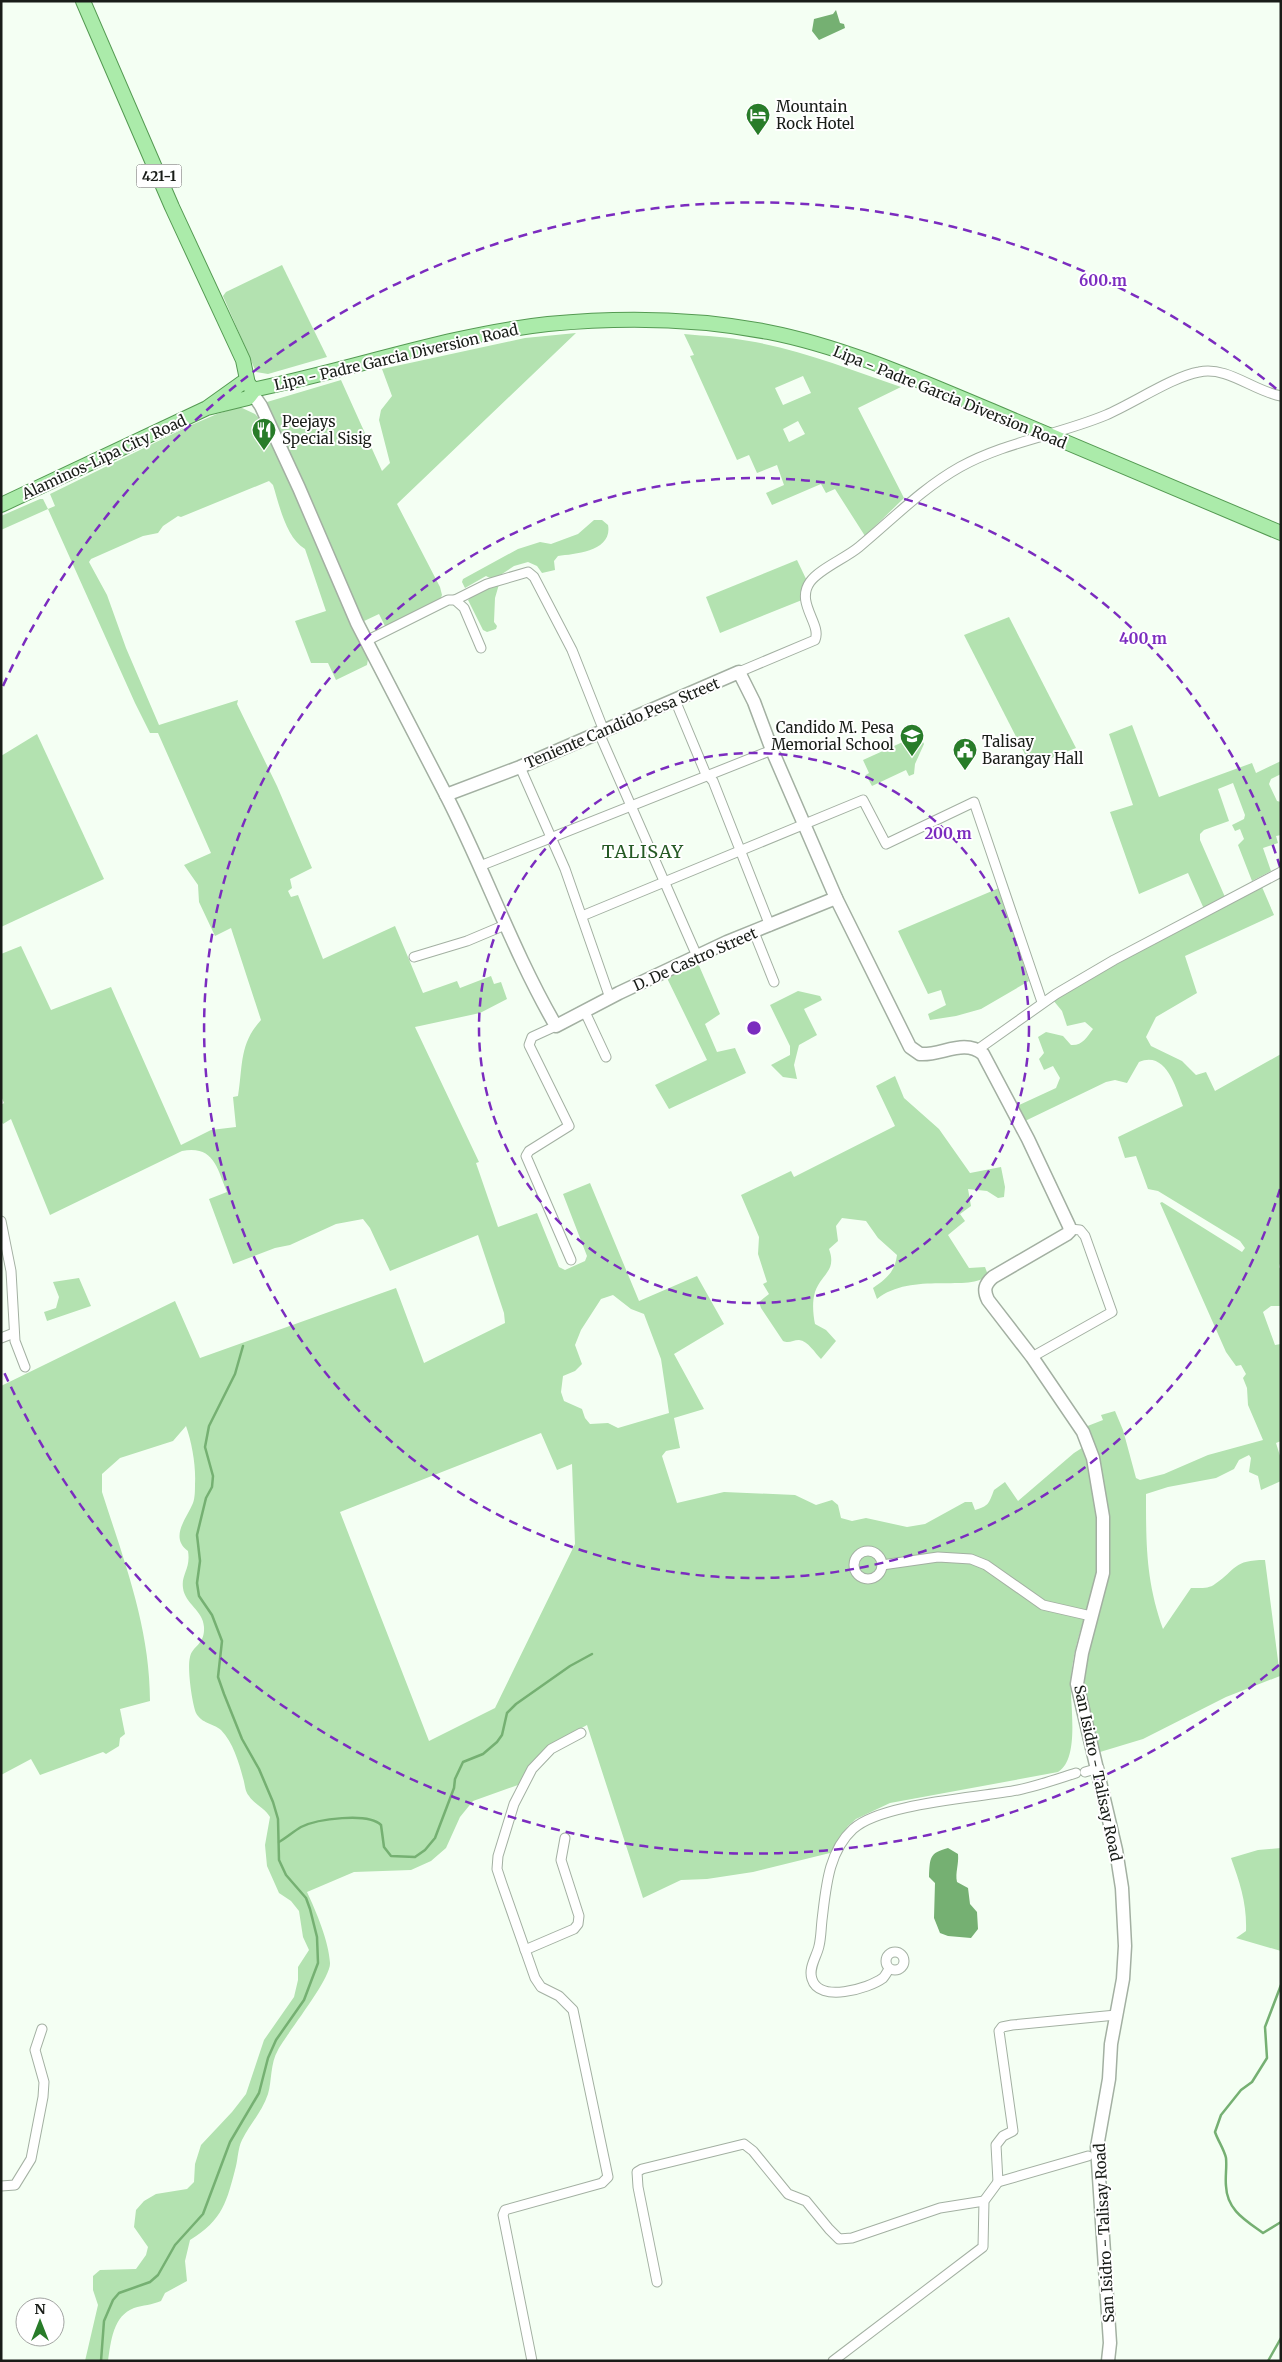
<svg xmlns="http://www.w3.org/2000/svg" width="1282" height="2362" font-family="Merriweather,serif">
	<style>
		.green { fill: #b3e2b0; fill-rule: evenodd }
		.water { fill: #75b072 }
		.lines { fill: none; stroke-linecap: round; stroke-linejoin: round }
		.stream { stroke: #75b072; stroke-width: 2.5 }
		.street-casing { stroke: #a3b0a2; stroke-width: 11 }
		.secondary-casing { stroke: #a3b0a2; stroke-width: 15 }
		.primary-casing { stroke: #549a52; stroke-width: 16 }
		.street { stroke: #fff; stroke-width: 9 }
		.secondary { stroke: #fff; stroke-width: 12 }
		.primary { stroke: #abebaa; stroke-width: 14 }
		.ring { fill: none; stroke: #7b2cbf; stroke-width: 2.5; stroke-dasharray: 9 6 }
		.labels { text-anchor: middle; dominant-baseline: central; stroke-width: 4; stroke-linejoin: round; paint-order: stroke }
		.shield { fill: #fff; stroke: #5e615d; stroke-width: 1 }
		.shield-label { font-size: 14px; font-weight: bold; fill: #191d18 }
		.poi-label { font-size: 15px; fill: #191d18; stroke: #fff; text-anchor: start }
		.street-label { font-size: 15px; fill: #191d18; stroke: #fff }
		.quarter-label { font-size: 18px; letter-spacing: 1px; fill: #255924; stroke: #fff }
		.centre { fill: #7b2cbf; stroke: #fff; stroke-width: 2.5 }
		.ring-label { font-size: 15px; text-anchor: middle; font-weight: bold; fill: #7b2cbf; stroke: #fff; stroke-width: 4; stroke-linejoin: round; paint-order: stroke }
	</style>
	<rect width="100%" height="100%" fill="#f4fff3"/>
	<g class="green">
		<polygon points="282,265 327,357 268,374 256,372 223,296 226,292"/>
		<polygon points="576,333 397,504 440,587 442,595 440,600 386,628 379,614 362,622 313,503 267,402 341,380 382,471 390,463 379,420 381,410 392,396 382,369 525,338"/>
		<path d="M684,334C706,336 728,337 749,341C802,350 851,370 901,387L858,408L904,498L865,536L835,489L826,493L821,484L772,505L766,493L784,485L777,465L757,473L749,455L737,460L690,356L694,355ZM803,376L811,393L783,405L775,388ZM798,421L805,434L789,442L783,429Z"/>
		<path d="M240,407L255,414L262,421L368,659L367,665L336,680L328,663H311L295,621L326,611L305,549C286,538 279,504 273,485L269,481L181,517L178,516L163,526L158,533L143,536L91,559L89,562L107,595L126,648L159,725L238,700L237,704L277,786L312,868L290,879L292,888L288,891L291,897L298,895L323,959L395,926L423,993L457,981L460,988L491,976L494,984L501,982L507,999L480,1013L415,1027L479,1162L476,1163L498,1227L537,1213L559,1267L565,1270L585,1261L587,1256L563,1194L590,1183L639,1301L697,1276L724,1324L674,1354L704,1409L674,1418L680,1448L666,1451L662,1456L677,1503L724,1492L795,1495L816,1505L832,1500L838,1505L841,1518L852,1521L866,1518L907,1527L925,1524L965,1502H972L975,1510C989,1506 989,1503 994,1490L1005,1482L1018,1501L1074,1453L1085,1446C1094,1484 1102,1524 1100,1563C1099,1572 1095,1581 1093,1589C1085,1618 1073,1647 1071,1678C1069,1701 1081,1758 1058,1772L890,1803L856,1819L848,1826L830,1853L753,1872L707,1879L681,1880L643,1898L587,1725L545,1748L518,1785L473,1801L460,1817L446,1848L431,1861L411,1870L354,1872L307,1892C316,1911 329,1942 330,1963C331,1979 287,2033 278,2050C270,2064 272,2080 268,2094C262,2112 250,2124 242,2140C238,2148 238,2158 236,2166C227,2201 223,2220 190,2240L185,2261L187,2281L165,2293L161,2301C152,2305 143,2305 134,2308C113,2316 111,2341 108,2361H85L98,2305L93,2290V2276L100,2270L136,2269L146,2255L148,2247L134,2227L136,2210L144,2201L156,2194L187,2189L194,2182L195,2164L201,2145L232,2112L246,2094L264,2040L294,1997L298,1980V1967L309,1950L303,1937L299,1911L291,1901L279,1893L267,1866L265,1845L270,1817C265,1808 255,1805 249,1796C245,1792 245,1784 243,1778C239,1763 233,1742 221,1730C213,1723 202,1724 196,1713C192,1703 187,1668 190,1657C193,1645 205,1645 204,1627C203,1610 185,1604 183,1588C181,1574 191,1569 188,1551C169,1537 187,1518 193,1503C195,1498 195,1490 195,1484C196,1466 192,1443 186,1426L173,1441L120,1458L102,1474V1492C124,1561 150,1627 150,1701L120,1709L125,1734L120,1738L119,1746L106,1754L103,1752L40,1775L31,1759L1,1775V1386L175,1301L200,1358L396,1288L424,1363L505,1323L504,1313L478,1235L390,1271L370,1228L363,1219L336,1224L290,1245L275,1248L233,1264L209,1199L227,1192C217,1168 214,1145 182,1151L50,1215L11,1119L3,1124L1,1121V1105L4,1103L1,1096V954L21,946L51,1010L111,987L181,1145L211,1130L236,1127L233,1097L238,1096C243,1066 239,1044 261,1020L231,928L215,936L199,902L198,885L184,865L211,853L158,733H150L135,703L48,509L1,530V516L40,499H43L48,509L55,506L50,494L189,426L217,414ZM613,1295L631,1309L644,1314L661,1359L669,1413L618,1428L608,1423L590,1424L585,1418L582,1409L564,1401L561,1392L563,1376L575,1371L582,1364L575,1345L581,1330L601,1299ZM541,1433L557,1470L572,1464L575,1544L495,1708L429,1741L340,1512Z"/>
		<path d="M594,520H602L608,525C613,551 576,554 558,556L554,561L555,570L542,573L537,566L528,562L514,566L502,574L495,598L494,622L497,626L496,629L487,632L483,630L468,600L492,579L486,576L465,588L462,582L463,579L518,549L540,542L551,544L578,534Z"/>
		<polygon points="797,560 807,581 802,600 720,633 706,597"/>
		<polygon points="1009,617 1076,748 1031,766 964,635"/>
		<polygon points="1132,725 1159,797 1252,763 1256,773 1281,761 1281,774 1271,779 1269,784 1277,801 1281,802 1281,835 1276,836 1278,843 1263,848 1271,871 1252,881 1238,845 1244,839 1240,829 1235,831 1232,825 1244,819 1245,815 1233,783 1218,789 1229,821 1204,830 1200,834 1200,840 1225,897 1204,909 1188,873 1139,894 1110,812 1133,805 1109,734"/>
		<polygon points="37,734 104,879 1,927 1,756"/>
		<polygon points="916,736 920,736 924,744 915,764 914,774 909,776 906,770 872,786 866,775 869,773 863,760"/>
		<path d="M1262,887L1274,915L1185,956L1197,993L1156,1017L1146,1037L1151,1046L1182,1061L1196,1075L1206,1072L1215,1091L1281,1054V1260L1279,1267L1281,1270V1306H1271L1263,1312L1275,1345L1281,1344V1441L1276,1443L1281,1459V1481L1261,1490L1258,1476L1249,1472L1251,1458L1249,1455L1239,1460L1234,1469L1216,1478L1168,1487L1146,1494C1146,1545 1146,1581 1163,1629L1191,1588C1199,1588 1209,1589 1215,1584C1237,1569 1233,1560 1265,1560L1280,1676L1226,1697L1143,1739L1100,1752L1080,1684L1108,1573L1085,1427L1103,1420L1101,1415L1115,1411L1123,1430L1136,1478L1140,1480L1164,1474L1208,1455L1263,1440L1248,1405L1247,1388L1243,1378L1246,1374L1241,1365L1236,1366L1226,1352L1160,1203L1162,1202L1242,1252L1245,1248L1240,1241L1158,1191L1148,1189L1136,1156L1125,1158L1118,1137L1183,1106C1176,1088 1166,1050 1139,1062L1127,1083L1115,1080L1106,1082L1025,1121L1017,1106L1056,1088L1060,1078L1053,1066L1044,1070L1039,1059L1044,1053L1038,1037L1046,1032L1063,1036L1071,1045C1082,1046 1087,1037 1093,1029L1085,1022L1067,1026L1062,1011L1053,1000L1095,975Z"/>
		<polygon points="999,888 1029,981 981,1009 956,1016 930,1020 928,1014 946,1005 941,990 928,994 898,931"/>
		<polygon points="697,961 720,1014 705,1024 717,1052 735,1048 746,1073 669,1109 655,1085 707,1060 666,976"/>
		<polygon points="798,991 820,996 822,1000 804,1009 817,1035 799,1045 794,1065 797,1079 783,1077 771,1065 790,1055 790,1046 770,1005"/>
		<path d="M895,1076L904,1098L939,1129L970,1173L1001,1167L1005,1187L1004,1197L998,1198L987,1191L968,1189L971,1206L960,1214L965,1221L948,1235L969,1268L985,1267L988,1275C971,1293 912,1271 877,1299L873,1288C886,1279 895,1272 897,1255L878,1238L866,1221L842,1218L836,1226L838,1241L829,1249C837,1271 822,1273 815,1292C812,1302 813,1314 815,1324L826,1330L836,1341L821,1359C815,1353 808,1341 799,1340C793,1340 789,1344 783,1341L761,1308L759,1302L769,1294L763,1284L767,1282L758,1254L759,1237L741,1195L791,1171L794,1177L895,1126L876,1086Z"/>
		<polygon points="79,1278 91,1306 47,1321 44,1312 56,1308 59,1297 53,1282"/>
		<path d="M1281,1848V1951L1236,1938L1246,1931C1247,1904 1240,1883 1231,1858L1258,1850Z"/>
	</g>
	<g class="water">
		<polygon points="836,10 840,23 844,24 845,28 819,40 812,31 814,19 833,14"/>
		<path d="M948,1848L958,1854C959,1865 955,1872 957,1882L968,1888L970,1904L977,1912L978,1929L971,1938L948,1936L940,1933L934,1918L935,1883L929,1877C930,1858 929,1853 948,1848Z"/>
	</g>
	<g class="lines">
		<g class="stream">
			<path d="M279,1842C286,1838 294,1831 301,1827C317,1819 368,1812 381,1825L384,1847L391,1856L415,1857L425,1850L435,1838L454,1788L455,1779L463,1762L483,1754L497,1742L502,1735L507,1713L516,1704L570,1666L592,1654"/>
			<path d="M1281,1985L1265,2027L1267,2058L1252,2082L1241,2090L1221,2115L1215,2132C1218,2141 1224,2149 1226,2158C1227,2167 1225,2177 1226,2186C1227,2210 1245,2220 1263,2233L1281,2222"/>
			<polyline points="101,2361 104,2321 113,2300 119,2293 150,2282 158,2275 175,2245 203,2214 230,2142 259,2093 268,2058 276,2040 304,2000 318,1963 317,1937 310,1909 306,1898 286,1875 279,1860 278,1819 273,1802 259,1769 242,1739 224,1694 218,1677 222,1641 212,1615 199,1596 197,1583 200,1561 197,1535 206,1498 212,1487 213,1476 205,1447 209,1426 235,1374 243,1346"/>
			<polyline points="1268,2361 1281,2338"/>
		</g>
		<defs>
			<g id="street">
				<polyline points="455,600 487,584 528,572 534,577 572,650 604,731"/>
				<polyline points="366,641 448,600 455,600 464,608 481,648"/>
				<path d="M739,672L815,640C822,624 795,603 810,582C819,569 846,558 859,547C893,519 921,489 960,467C1005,442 1058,435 1106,415C1132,404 1174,376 1199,372C1228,366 1253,391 1281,396"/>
				<polyline points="675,700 705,772 713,781 770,926"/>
				<polyline points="599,733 697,956"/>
				<polyline points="520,767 565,869 610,998"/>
				<polyline points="480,866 772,750"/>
				<polyline points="582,916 863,800 886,844 974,802 1042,1002"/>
				<polyline points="754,932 774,982"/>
				<polyline points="414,957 467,941 505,925"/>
				<polyline points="585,1012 606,1057"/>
				<polyline points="556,1026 532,1037 529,1045 569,1126 529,1151 526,1156 571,1260"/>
				<polyline points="977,1050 1056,994 1114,960 1281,872"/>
				<polyline points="1,1221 11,1271 15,1341 25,1367"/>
				<polyline points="1,1338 14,1333"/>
				<polyline points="1032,1357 1112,1312 1085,1236 1080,1230 1070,1229"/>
				<circle cx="868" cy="1565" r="14"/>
				<polyline points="882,1565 938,1557 971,1559 986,1565 1043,1605 1091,1616"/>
				<polyline points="1085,1772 1099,1768"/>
				<polyline points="525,1950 574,1929 578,1924 579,1916 561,1860 565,1838"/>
				<circle cx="895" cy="1961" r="9"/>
				<path d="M889,1969C887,1972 885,1976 883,1978C868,1989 819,2003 812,1979C808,1968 817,1956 819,1946C821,1938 821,1929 822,1920C826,1888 828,1852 853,1829C881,1803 978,1798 1018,1790C1037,1786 1057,1779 1076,1773"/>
				<polyline points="1088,2156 998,2182 996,2145 1003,2136 1013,2131 999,2031 1002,2027 1012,2025 1116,2015"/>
				<polyline points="1,2186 15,2185 31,2159 43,2097 44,2082 35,2050 42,2029"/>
				<polyline points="657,2282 638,2187 637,2172 642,2169 744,2144 753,2151 788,2194 806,2201 829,2229 839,2239 852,2238 940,2208 984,2201"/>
				<polyline points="532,2361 503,2215 505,2210 602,2183 608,2177 573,2010 559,1996 541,1987 535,1978 502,1884 497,1869 498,1856 514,1804 532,1769 551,1749 581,1733"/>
				<polyline points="833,2361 983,2247 984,2201 998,2182"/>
			</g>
			<g id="secondary">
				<path d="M252,393L261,406L299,488L357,623L446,795L520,767L739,672L754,702L772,750L836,898L910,1047L920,1054C941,1056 964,1038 983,1054L1028,1139L1069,1226L1070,1231L1067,1234L993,1277C985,1284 983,1290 988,1300L1032,1357L1083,1432L1093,1458L1103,1517V1573L1082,1653L1077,1684L1116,1850L1122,1888L1125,1946L1123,1979L1111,2044L1109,2079L1097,2147L1110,2343L1108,2361"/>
				<path d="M446,795C485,871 513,952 556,1026L619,993L727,942L836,898"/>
			</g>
			<g id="primary">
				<polyline points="83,1 172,207 243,360 248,384"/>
				<path d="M252,390C351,370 447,335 548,324C621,317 696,318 768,332C845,347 920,381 992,411C1088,452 1184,493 1281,533"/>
				<path d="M1,505L207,408L242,383C249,383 253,387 252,393L248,398L207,408"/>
			</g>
		</defs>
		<use href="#street" class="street-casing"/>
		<use href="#secondary" class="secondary-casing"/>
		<use href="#primary" class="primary-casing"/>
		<use href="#street" class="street"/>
		<use href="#secondary" class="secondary"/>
		<use href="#primary" class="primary"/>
	</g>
	<g class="ring">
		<circle cx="754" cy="1028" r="275"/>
		<path d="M1280 1189A550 550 0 1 1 1280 867"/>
		<path d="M1279 1665A825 825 0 0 1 3 1370M3 686A825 825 0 0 1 1279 391"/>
	</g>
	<defs>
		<symbol id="hotel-pin" viewBox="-11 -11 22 30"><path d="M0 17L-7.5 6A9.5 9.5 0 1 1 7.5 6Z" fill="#287c29" stroke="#fff"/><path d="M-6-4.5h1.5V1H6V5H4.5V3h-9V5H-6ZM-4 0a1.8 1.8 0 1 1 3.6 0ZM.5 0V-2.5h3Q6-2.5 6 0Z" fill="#fff"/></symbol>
		<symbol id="restaurant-pin" viewBox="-11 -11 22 30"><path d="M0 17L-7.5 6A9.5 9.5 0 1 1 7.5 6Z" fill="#287c29" stroke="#fff"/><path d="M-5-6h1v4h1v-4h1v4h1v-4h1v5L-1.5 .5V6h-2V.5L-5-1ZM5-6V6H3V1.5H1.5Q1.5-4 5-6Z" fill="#fff"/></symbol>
		<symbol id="school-pin" viewBox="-11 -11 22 30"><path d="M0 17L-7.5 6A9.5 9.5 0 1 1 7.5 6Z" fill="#287c29" stroke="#fff"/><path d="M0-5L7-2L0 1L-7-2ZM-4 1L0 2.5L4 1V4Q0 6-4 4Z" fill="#fff"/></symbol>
		<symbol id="civic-pin" viewBox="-11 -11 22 30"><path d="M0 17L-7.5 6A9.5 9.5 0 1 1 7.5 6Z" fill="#287c29" stroke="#fff"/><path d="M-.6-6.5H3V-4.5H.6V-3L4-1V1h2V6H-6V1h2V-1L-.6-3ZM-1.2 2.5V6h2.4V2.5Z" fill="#fff"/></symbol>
	</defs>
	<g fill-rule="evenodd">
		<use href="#hotel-pin" x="744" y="101" width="28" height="38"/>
		<use href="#restaurant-pin" x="250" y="416" width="28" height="38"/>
		<use href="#school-pin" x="898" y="722" width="28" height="38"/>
		<use href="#civic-pin" x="951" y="736" width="28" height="38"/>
	</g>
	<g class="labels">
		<rect class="shield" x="136.5" y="164.5" width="45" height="23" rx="4"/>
		<g class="shield-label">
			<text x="159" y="176">421-1</text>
		</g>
		<g class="poi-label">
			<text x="776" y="106">Mountain<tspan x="776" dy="17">Rock Hotel</tspan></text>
			<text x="282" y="421">Peejays<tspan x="282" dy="17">Special Sisig</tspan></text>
			<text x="894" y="727" text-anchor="end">Candido M. Pesa<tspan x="894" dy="17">Memorial School</tspan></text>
			<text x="982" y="741">Talisay<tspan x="982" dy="17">Barangay Hall</tspan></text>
		</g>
		<g class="street-label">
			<text transform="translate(396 357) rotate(-13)">Lipa - Padre Garcia Diversion Road</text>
			<text transform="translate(950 397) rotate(22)">Lipa - Padre Garcia Diversion Road</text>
			<text transform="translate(104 457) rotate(-25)">Alaminos-Lipa City Road</text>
			<text transform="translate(622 723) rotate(-23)">Teniente Candido Pesa Street</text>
			<text transform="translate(695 959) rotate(-24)">D. De Castro Street</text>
			<text transform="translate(1098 1773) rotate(78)">San Isidro - Talisay Road</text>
			<text transform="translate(1104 2233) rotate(-93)">San Isidro - Talisay Road</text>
		</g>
		<g class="quarter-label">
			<text x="643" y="851">TALISAY</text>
		</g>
	</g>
	<circle cx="754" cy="1028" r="8" class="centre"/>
	<g class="ring-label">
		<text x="1103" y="286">600 m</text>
		<text x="1143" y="644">400 m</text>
		<text x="948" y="839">200 m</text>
	</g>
	<rect width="1282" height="2362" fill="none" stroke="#191d18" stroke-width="5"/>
	<g transform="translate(40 2322)"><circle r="24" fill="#ffffff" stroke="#a3a5a3"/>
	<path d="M0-4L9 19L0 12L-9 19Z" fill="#287c29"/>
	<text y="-8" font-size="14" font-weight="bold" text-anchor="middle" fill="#191d18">N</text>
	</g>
</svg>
